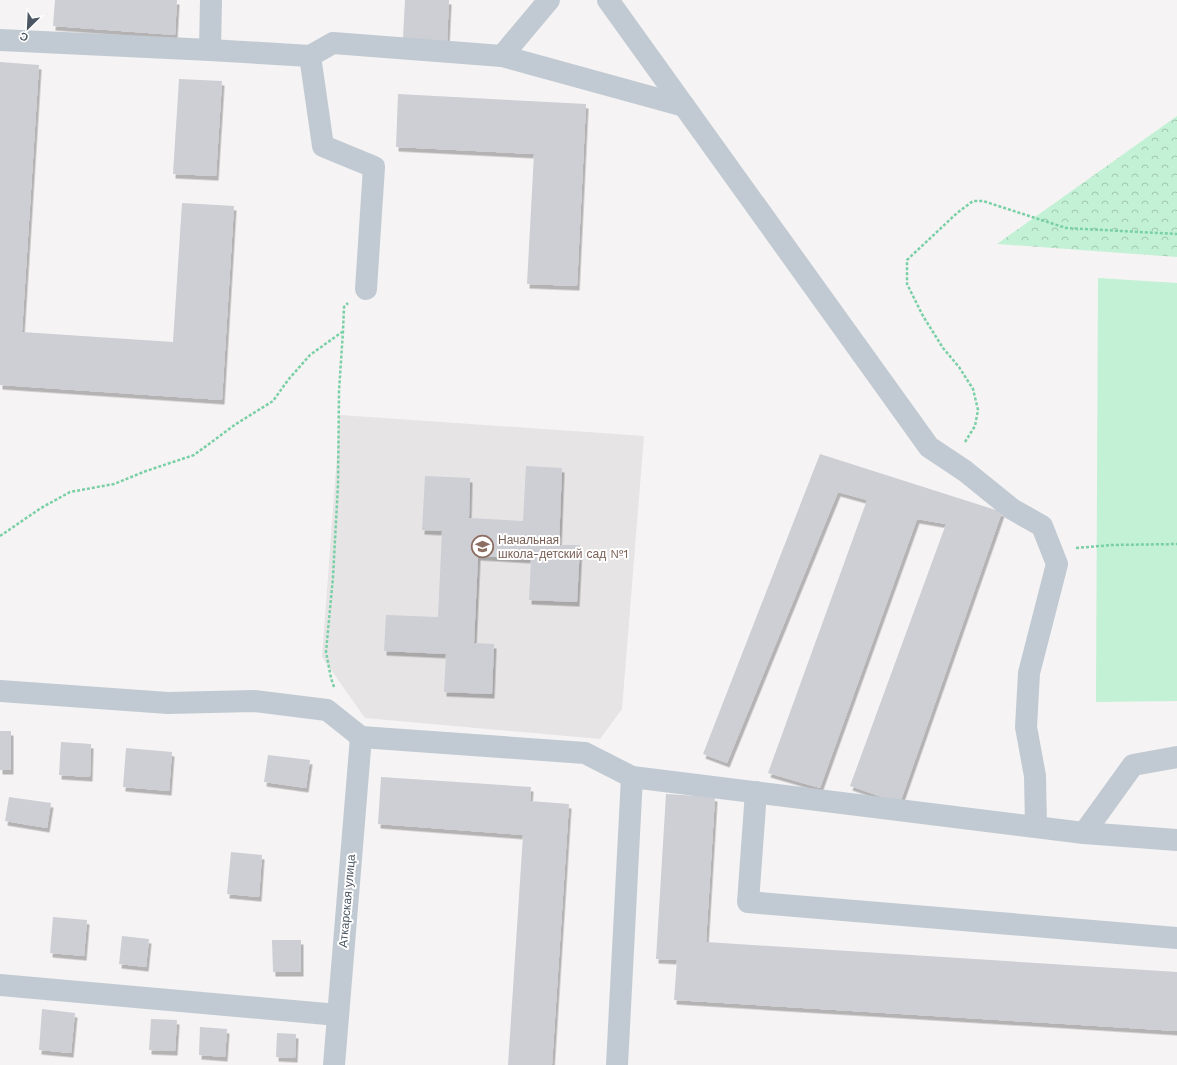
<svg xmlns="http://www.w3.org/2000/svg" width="1177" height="1065" font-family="'Work Sans',sans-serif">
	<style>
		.education { fill: #e6e4e5 }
		.forest { fill: url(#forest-crowns) }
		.garden { fill: #c3f1d5 }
		.building { fill: #cdcfd5; filter: url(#shadow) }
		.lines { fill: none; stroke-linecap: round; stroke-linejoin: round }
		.path { stroke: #7ad0a6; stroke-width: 2.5; stroke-dasharray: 3 2; stroke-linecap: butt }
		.minor { stroke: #c1cad2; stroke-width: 22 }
		.labels { text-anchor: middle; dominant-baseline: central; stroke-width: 4; stroke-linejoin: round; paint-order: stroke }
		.education-label { font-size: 12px; fill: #785e54; stroke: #fff; text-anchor: start }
		.street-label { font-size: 12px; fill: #4a5661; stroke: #fff }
	</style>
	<defs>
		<pattern id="forest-crowns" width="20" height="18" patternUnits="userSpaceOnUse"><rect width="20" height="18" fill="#c3f1d5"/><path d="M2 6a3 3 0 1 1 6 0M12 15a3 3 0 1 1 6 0" fill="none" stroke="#a0c6b0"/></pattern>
		<filter id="shadow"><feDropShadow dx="2.5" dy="4.5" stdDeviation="0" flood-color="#0004"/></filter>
	</defs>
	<rect width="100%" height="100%" fill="#f5f3f3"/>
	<polygon class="education" points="340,415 644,436 622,709 600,739 365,718 322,657"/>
	<polygon class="forest" points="1177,116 1177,257 997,244"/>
	<polygon class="garden" points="1098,278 1177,283 1177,701 1096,702"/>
	<g class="building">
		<polygon points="55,0 177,0 175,35 53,26"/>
		<polygon points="405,0 449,0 447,41 403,38"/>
		<polygon points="0,62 39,65 22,332 173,342 182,203 234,206 222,400 0,385"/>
		<polygon points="179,79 222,81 216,176 173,174"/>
		<polygon points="398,94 586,104 577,286 527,284 534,154 396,147"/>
		<polygon points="820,454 1002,512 900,803 850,786 946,524 917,519 820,788 768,773 867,500 838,492 727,763 703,754"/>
		<polygon points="526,466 562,468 559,545 580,545 577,602 529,600 531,559 478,556 474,643 494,644 492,694 444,692 446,654 384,651 386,615 438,617 442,531 422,530 425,476 470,478 469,518 523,521"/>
		<rect x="0" y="731" width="11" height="39"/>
		<polygon points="61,742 91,744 90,777 59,775"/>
		<polygon points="126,748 172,752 169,791 123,787"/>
		<polygon points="268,755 310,760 306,788 264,782"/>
		<polygon points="381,777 531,787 530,801 569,804 552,1065 508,1065 523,835 378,824"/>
		<polygon points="666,794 715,797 706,942 1177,972 1177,1031 674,1000 677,960 656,959"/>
		<polygon points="9,797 51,803 47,828 5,821"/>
		<polygon points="231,852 262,855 259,897 227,894"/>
		<polygon points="53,917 87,920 84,956 50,953"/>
		<polygon points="122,936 149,939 146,967 119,964"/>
		<polygon points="272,940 301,940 301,972 273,972"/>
		<polygon points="42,1009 75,1013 71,1053 39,1050"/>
		<polygon points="151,1019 177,1020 175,1051 149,1050"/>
		<polygon points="200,1027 227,1029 225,1057 199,1055"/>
		<polygon points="277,1033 296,1034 295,1058 276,1057"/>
	</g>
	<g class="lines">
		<g class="path">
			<polyline points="965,442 975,426 978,410 973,389 959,367 943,348 923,316 907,284 907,260 957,213 973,201 983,201 1066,228 1177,234"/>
			<polyline points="0,536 41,508 70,492 114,484 146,471 194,455 236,424 273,401 288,380 310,355 342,332"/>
			<polyline points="1076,548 1112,545 1177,544"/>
			<polyline points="334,687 331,678 326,652 333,577 338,485 339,391 343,331 344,307 348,303"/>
		</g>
		<g class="minor">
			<polyline points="608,0 929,447 965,471 1012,509 1042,526 1057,564 1029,673 1026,727 1035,776 1036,826"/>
			<polyline points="0,40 210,50 211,0"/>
			<polyline points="210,50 310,56 333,43 502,56 549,0"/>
			<polyline points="310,56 323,146 374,167 366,289"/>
			<polyline points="502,56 684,106"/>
			<polyline points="0,691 168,703 254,701 327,710 361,737 585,753 632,777 1084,833 1133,765 1177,757"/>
			<polyline points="756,792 748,902 1177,938"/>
			<polyline points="1084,833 1177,840"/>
			<polyline points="0,985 338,1015"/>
			<polyline points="334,1065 361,737"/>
			<polyline points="617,1065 632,777"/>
		</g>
	</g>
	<defs>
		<symbol id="school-ring" viewBox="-11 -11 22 22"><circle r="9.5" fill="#fff" stroke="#8d6e63" stroke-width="1.5"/><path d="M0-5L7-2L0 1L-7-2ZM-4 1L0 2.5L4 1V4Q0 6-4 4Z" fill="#8d6e63"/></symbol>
	</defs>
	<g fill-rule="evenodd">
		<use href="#school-ring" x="470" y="534" width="25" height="25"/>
	</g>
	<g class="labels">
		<g class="education-label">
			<text x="498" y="540">Начальная<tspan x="498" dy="14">школа-детский сад №1</tspan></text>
		</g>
		<g class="street-label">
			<text transform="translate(347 901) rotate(-85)">Аткарская улица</text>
		</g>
	</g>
	<g transform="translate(28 28) rotate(204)" stroke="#ffffff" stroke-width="3" paint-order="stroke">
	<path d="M0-3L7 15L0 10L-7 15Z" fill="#4a5661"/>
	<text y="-6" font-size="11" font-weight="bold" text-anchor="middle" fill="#4a5661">С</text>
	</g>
</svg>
